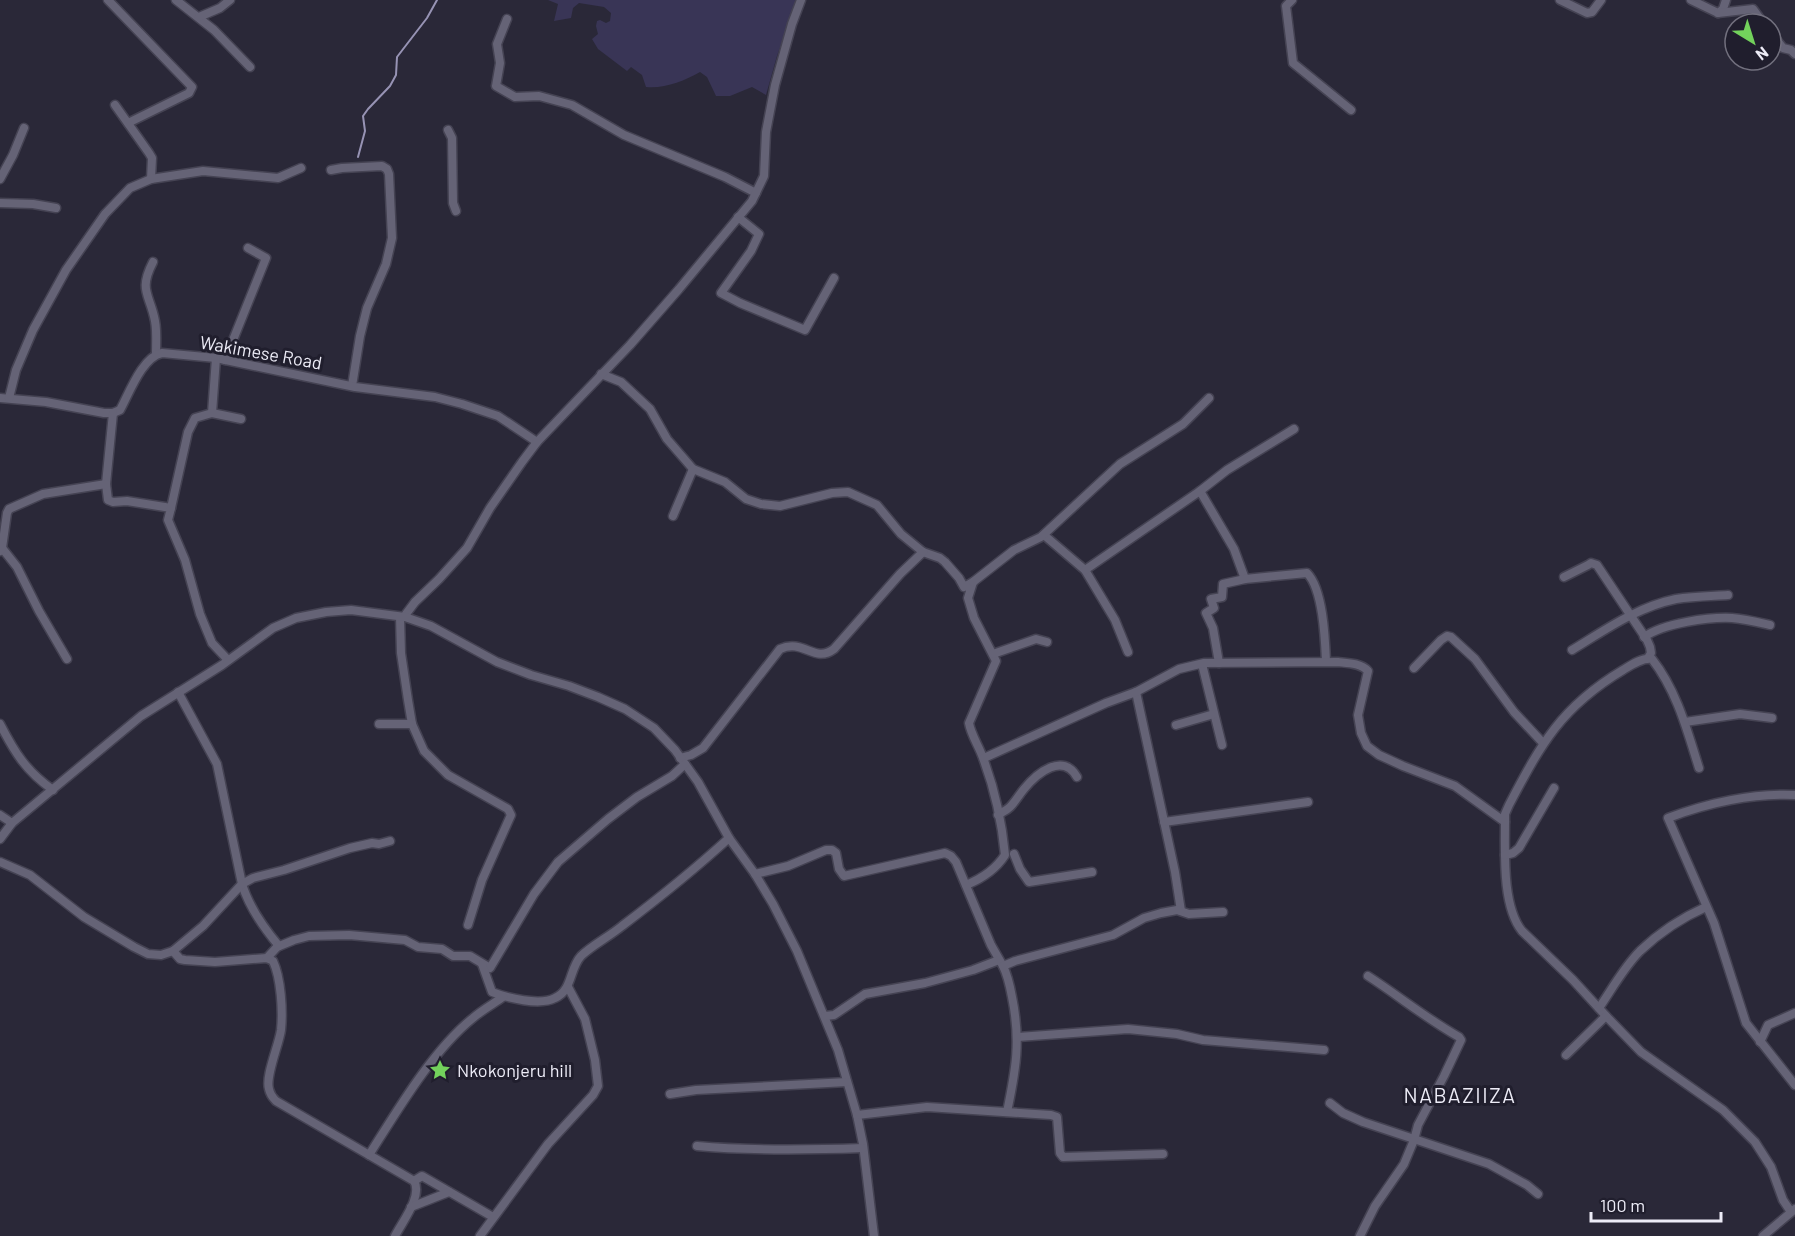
<svg xmlns="http://www.w3.org/2000/svg" width="1795" height="1236" font-family="Barlow,sans-serif">
	<style>
		.green { fill: #393556 }
		.lines { fill: none; stroke-linecap: round; stroke-linejoin: round }
		.stream { stroke: #9793b4; stroke-width: 2 }
		.street-casing { stroke: #454353; stroke-width: 11 }
		.street { stroke: #656376; stroke-width: 8 }
		.labels { text-anchor: middle; dominant-baseline: central; stroke-width: 6; stroke-linejoin: round; paint-order: stroke }
		.street-label { font-size: 18px; fill: #edecf7; stroke: #201e2d }
		.poi-label { font-size: 18px; fill: #edecf7; stroke: #201e2d; text-anchor: start }
		.quarter-label { font-size: 21px; letter-spacing: 1.5px; fill: #edecf7; stroke: #201e2d }
	</style>
	<rect width="100%" height="100%" fill="#2a2838"/>
	<path class="green" d="M548,0H797L777,56L766,95L752,87L730,96H716L707,77L700,72C684,81 664,89 646,87L642,75L631,67L627,71L598,49L592,39L598,34L596,26L597,21L600,20L606,23L610,21L611,13L604,7L579,3L573,8L571,18L554,21L558,4Z"/>
	<g class="lines">
		<polyline class="stream" points="358,157 365,131 363,116 368,109 390,86 396,75 397,57 427,18 437,0"/>
		<defs>
			<g id="street">
				<polyline points="108,0 192,87 189,93 128,123"/>
				<polyline points="176,0 214,30 250,67"/>
				<polyline points="1292,0 1286,6 1293,63 1351,110"/>
				<polyline points="1560,0 1587,13 1592,12 1601,0"/>
				<polyline points="1691,0 1718,13 1723,9 1726,0"/>
				<polyline points="1718,13 1753,9 1764,24"/>
				<polyline points="199,17 220,8 230,0"/>
				<polyline points="507,19 497,44 500,63 496,86 515,97 539,96 572,105 624,135 725,177 756,193"/>
				<polyline points="1771,33 1783,48 1791,50 1795,54"/>
				<polyline points="115,105 149,153 152,158 151,179"/>
				<polyline points="448,130 452,138 453,203 456,211"/>
				<polyline points="331,170 342,168 382,166 387,169 389,174 392,238 386,264 367,308 360,336 352,386"/>
				<polyline points="0,179 13,155 24,128"/>
				<polyline points="0,203 33,204 56,208"/>
				<polyline points="738,217 759,234 751,251 721,293 740,303 805,330 834,278"/>
				<path d="M153,262C138,291 150,294 155,321C157,331 156,343 156,354"/>
				<polyline points="225,360 266,258 248,248"/>
				<path d="M601,374L621,382L650,409L667,439L693,469L725,482L746,499L761,504L780,506L832,493L848,492L877,505L901,534L923,552L940,558L945,562L959,578L964,587L973,582L968,598L974,618L996,661L969,723C971,735 979,746 983,758C994,787 1002,824 1005,855C996,869 981,879 966,885"/>
				<path d="M0,398L46,402L104,413H113L120,410C129,394 142,357 162,353L216,358L355,387L435,397L462,404L498,416L537,442"/>
				<polyline points="9,398 16,370 33,330 66,270 105,214 130,188 151,179 203,171 278,178 301,168"/>
				<polyline points="113,413 106,484 108,500 113,502 127,501 171,508 168,520 185,560 200,614 212,643 228,660"/>
				<polyline points="212,413 216,358"/>
				<polyline points="1200,491 1234,549 1245,579"/>
				<polyline points="171,508 188,432 195,418 212,413 241,419"/>
				<polyline points="673,516 693,469"/>
				<polyline points="1044,535 1085,570 1115,620 1128,652"/>
				<polyline points="2,548 17,567 39,611 67,659"/>
				<polyline points="0,551 2,548 7,513 9,509 43,494 106,484"/>
				<polyline points="1085,570 1200,491 1227,470 1294,429"/>
				<polyline points="1564,577 1588,565 1591,563 1597,565 1647,640 1650,647 1651,653 1648,658"/>
				<polyline points="973,582 1014,550 1041,537 1120,464 1183,424 1209,398"/>
				<polyline points="400,617 401,653 408,700 412,724 424,751 448,775 508,809 511,815 482,880 468,925"/>
				<polyline points="405,617 406,614 415,602 439,579 467,548 490,508 522,462 537,442 630,345 679,289 752,201 764,176 766,132 775,85 792,24 801,0"/>
				<path d="M1644,637C1664,623 1709,617 1732,618C1745,619 1757,622 1770,625"/>
				<path d="M1572,650C1605,630 1637,607 1676,599C1693,596 1711,596 1728,595"/>
				<polyline points="993,654 1036,639 1047,642"/>
				<path d="M1219,663L1213,628L1206,613L1214,608L1211,599L1222,597L1223,584L1245,579L1307,573C1323,589 1325,638 1326,661"/>
				<polyline points="1202,664 1222,745"/>
				<polyline points="1414,668 1441,640 1447,636 1451,637 1475,659 1514,712 1543,743"/>
				<path d="M178,692L217,764L242,884C249,907 263,927 279,946"/>
				<polyline points="1136,692 1175,872 1181,911"/>
				<polyline points="1685,722 1740,714 1772,718"/>
				<path d="M0,724C15,753 26,771 53,790"/>
				<polyline points="379,724 412,724"/>
				<polyline points="1176,725 1214,714"/>
				<path d="M680,758L691,755L703,748L780,649C804,638 814,664 834,649L900,574L923,552"/>
				<path d="M984,758L1106,703L1136,692L1179,669L1204,663L1338,662C1347,663 1361,663 1368,671L1358,715L1361,733L1367,746L1379,755L1403,766L1455,786L1505,822"/>
				<path d="M1699,768C1687,730 1677,691 1652,659C1643,657 1631,665 1623,670C1561,707 1541,744 1509,805L1505,814V822C1505,853 1502,906 1522,931L1573,980L1606,1016L1641,1052L1723,1110L1755,1142L1771,1167L1783,1200L1791,1212"/>
				<path d="M1795,795C1753,793 1707,803 1668,818L1714,923L1746,1023L1795,1085"/>
				<polyline points="0,815 12,823"/>
				<path d="M998,815C1002,812 1006,811 1010,807C1015,802 1019,795 1024,789C1037,773 1063,752 1077,777"/>
				<polyline points="1164,822 1308,802"/>
				<polyline points="0,839 12,823 141,716 222,665 273,628 296,618 326,612 351,610 405,617 431,626 497,662 531,675 569,686 598,697 625,709 654,728 675,750 698,782 729,838 755,874 773,904 797,951 838,1050 857,1115 863,1144 874,1236"/>
				<polyline points="1014,854 1020,869 1029,882 1092,872"/>
				<polyline points="1505,855 1513,853 1519,848 1554,788"/>
				<polyline points="0,862 30,875 84,917 134,947 148,954 161,955 173,951 203,926 242,884 253,878 284,870 350,848 372,843 379,844 390,841"/>
				<polyline points="755,874 788,866 826,850 832,850 836,853 839,869 844,876 945,853 951,856 956,862 991,945 1003,966"/>
				<path d="M173,951L180,959L185,960L215,962L267,958L273,961C281,978 283,1011 281,1030C279,1045 265,1076 269,1089C270,1094 273,1098 276,1101L414,1181C423,1196 402,1222 395,1236"/>
				<polyline points="267,958 277,947 294,940 309,936 349,935 405,940 418,947 442,949 453,956 470,956 490,968 534,894 558,862 608,819 637,797 672,776 685,764"/>
				<path d="M482,964L492,992C507,998 540,1006 555,998C573,990 569,969 581,956C591,946 610,936 622,926C659,898 695,869 729,838"/>
				<path d="M1599,1008C1612,989 1624,967 1640,951C1660,932 1681,918 1706,907"/>
				<polyline points="825,1016 834,1015 865,994 925,983 973,970 999,960"/>
				<polyline points="1018,1037 1128,1029 1177,1034 1203,1040 1324,1050"/>
				<polyline points="1760,1042 1768,1025 1795,1013"/>
				<polyline points="1566,1055 1606,1016"/>
				<polyline points="670,1094 696,1090 847,1082"/>
				<polyline points="1330,1103 1343,1113 1363,1122 1489,1164 1527,1185 1538,1194"/>
				<path d="M1007,1112C1016,1069 1021,1041 1012,997C1010,986 1008,976 1003,966L1015,961L1113,935L1144,918L1161,913L1177,910L1189,914L1223,912"/>
				<polyline points="857,1115 927,1107 1051,1115 1057,1117 1060,1153 1063,1157 1163,1154"/>
				<path d="M697,1146C752,1151 807,1150 863,1148"/>
				<path d="M369,1155C397,1111 432,1051 473,1018C482,1010 493,1004 503,997"/>
				<polyline points="414,1181 422,1176 493,1217"/>
				<polyline points="411,1207 449,1192"/>
				<polyline points="480,1236 548,1144 593,1095 598,1086 595,1060 585,1019 568,987"/>
				<path d="M1360,1236L1375,1206L1404,1164L1414,1140L1418,1125L1444,1076L1461,1040L1459,1037C1427,1019 1399,996 1368,976"/>
				<polyline points="1763,1236 1795,1209"/>
			</g>
		</defs>
		<use href="#street" class="street-casing"/>
		<use href="#street" class="street"/>
	</g>
	<defs>
		<symbol id="sight-bare" viewBox="-9 -9 18 18"><path d="M0-6L1.8-2.2L6-1.7L2.9 1.2L3.7 5.4L0 3.3L-3.7 5.4L-2.9 1.2L-6-1.7L-1.8-2.2Z" fill="#73d25c" stroke="#201e2d" stroke-width="2.5" paint-order="stroke"/></symbol>
	</defs>
	<g fill-rule="evenodd">
		<use href="#sight-bare" x="425" y="1055" width="30" height="30"/>
	</g>
	<g class="labels">
		<g class="street-label">
			<text transform="translate(261 352) rotate(10)">Wakimese Road</text>
		</g>
		<g class="poi-label">
			<text x="457" y="1070">Nkokonjeru hill</text>
		</g>
		<g class="quarter-label">
			<text x="1460" y="1094">NABAZIIZA</text>
		</g>
	</g>
	<g transform="translate(1753 42) rotate(142)"><circle r="28" fill="#201e2d" stroke="#72707e" stroke-width="1.5"/>
	<path d="M0-4.5L10 22L0 15L-10 22Z" fill="#73d25c"/>
	<text y="-9" font-size="16" font-weight="bold" text-anchor="middle" fill="#edecf7">N</text>
	</g>
	<path d="M1591 1212v9h130v-9" fill="none" stroke="#edecf7" stroke-width="3"/>
	<text x="1600" y="1212" font-size="18" fill="#edecf7" stroke="#201e2d" stroke-width="4.5" paint-order="stroke">100 m</text>
</svg>
